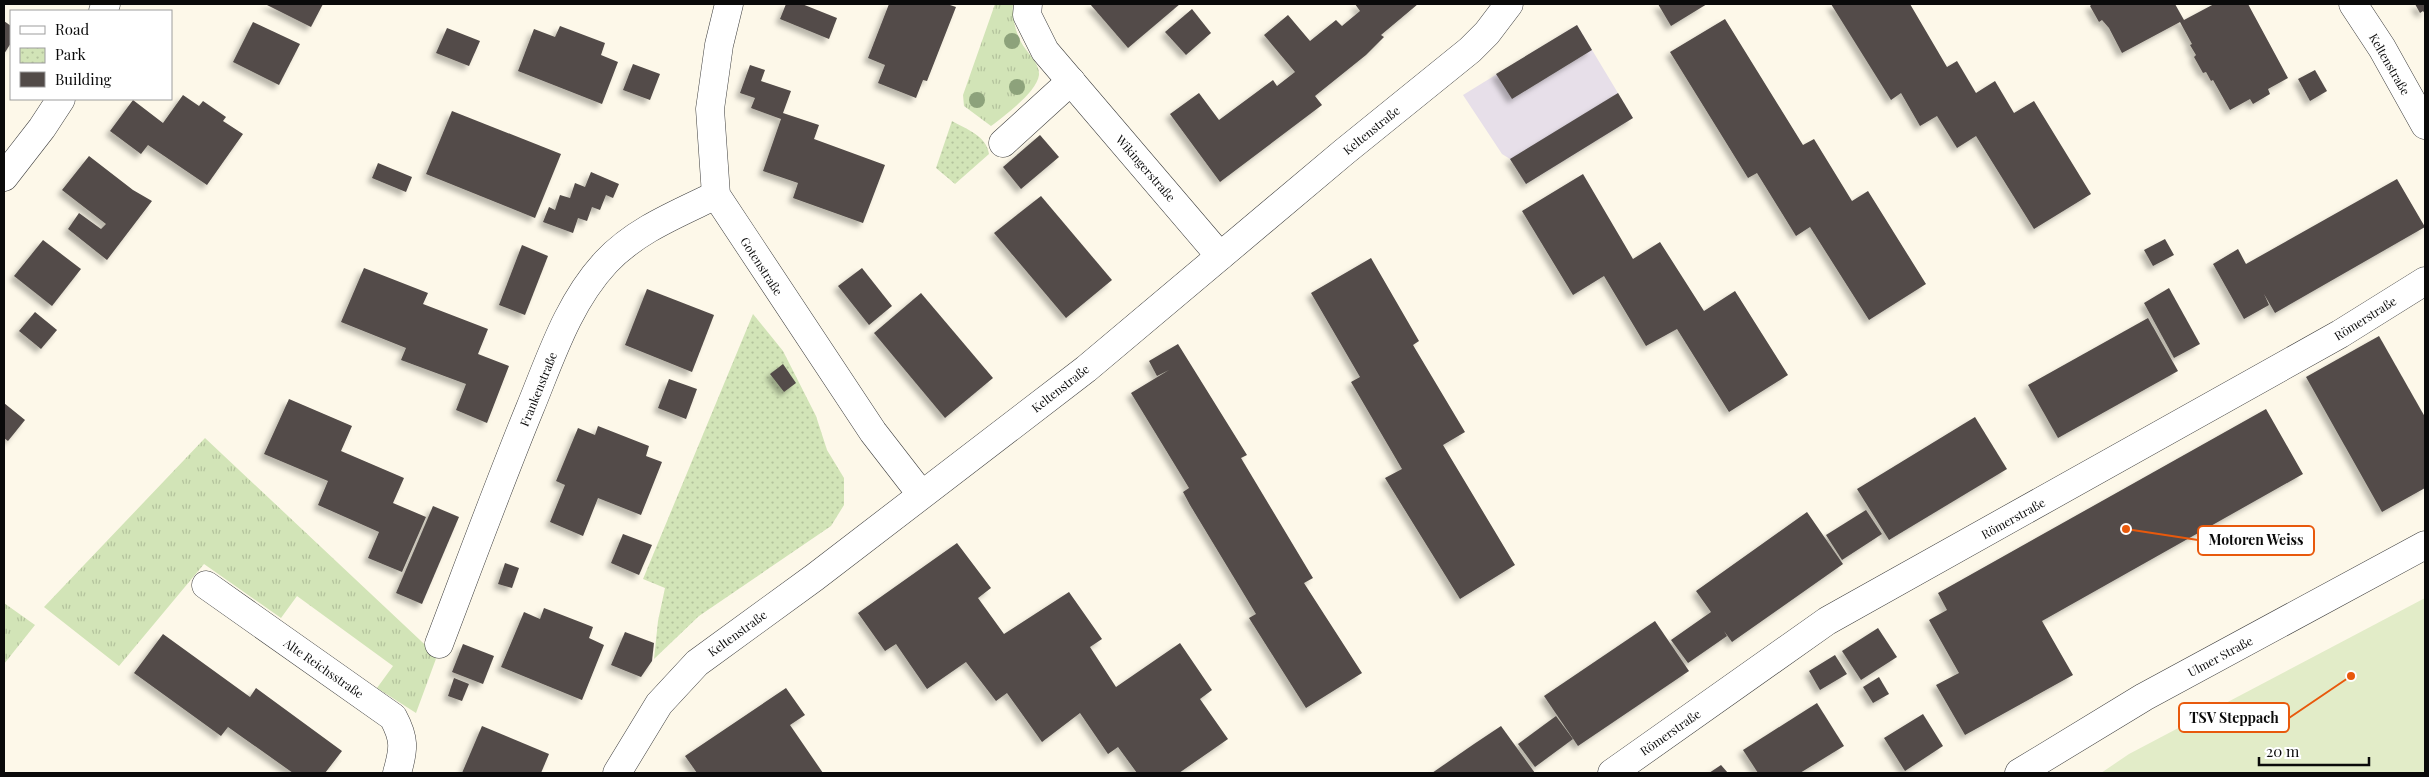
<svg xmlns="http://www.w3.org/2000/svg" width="2429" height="777" font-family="'Playfair Display',serif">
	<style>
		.industrial { fill: #e7dfe9 }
		.grass { fill: url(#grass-tufts) }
		.park { fill: url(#park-dots) }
		.pitch { fill: #e2ecc8 }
		.building { fill: #524b48; filter: url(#shadow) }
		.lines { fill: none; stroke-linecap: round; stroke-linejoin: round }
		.minor-casing { stroke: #3d3d3d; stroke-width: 29 }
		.minor { stroke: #fff; stroke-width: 28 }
		.tree { fill: #8da27b }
		.labels { text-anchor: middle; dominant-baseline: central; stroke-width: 5; stroke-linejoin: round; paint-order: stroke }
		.street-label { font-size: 12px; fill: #0a0a0a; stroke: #fff }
		.leader { fill: none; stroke: #e8590c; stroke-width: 2 }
		.callout-dot { fill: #e8590c; stroke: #fff; stroke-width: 2 }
		.callout { fill: #fff; stroke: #e8590c; stroke-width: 2 }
		.callout-label { font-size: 14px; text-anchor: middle; font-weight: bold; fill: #0a0a0a }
	</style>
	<defs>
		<pattern id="grass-tufts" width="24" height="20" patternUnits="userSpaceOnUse" patternTransform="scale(1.25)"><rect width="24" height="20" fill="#d2e4b7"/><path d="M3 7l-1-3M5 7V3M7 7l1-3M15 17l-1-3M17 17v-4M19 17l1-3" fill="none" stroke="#b3c29c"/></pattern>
		<pattern id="park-dots" width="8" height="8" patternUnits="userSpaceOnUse" patternTransform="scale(1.25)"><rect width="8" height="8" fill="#d2e4b7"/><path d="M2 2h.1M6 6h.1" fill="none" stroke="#b3c29c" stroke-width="1.8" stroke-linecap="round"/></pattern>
		<filter id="shadow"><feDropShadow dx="-4.5" dy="4.5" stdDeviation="2.5" flood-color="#0004"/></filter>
	</defs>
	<rect width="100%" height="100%" fill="#fdf8e9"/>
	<polygon class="industrial" points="1577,25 1633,118 1526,184 1510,159 1502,154 1463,95"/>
	<g class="grass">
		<path d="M995,4H1013C1012,16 1015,31 1021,42C1026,52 1040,63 1039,75C1037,92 1004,116 991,126L964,106L963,95Z"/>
		<polygon points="205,438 437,656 416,713 377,688 393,666 297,596 281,618 204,564 119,666 44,607"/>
		<polygon points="4,603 35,625 4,664"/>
	</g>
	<g class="park">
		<path d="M952,121C966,129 987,136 989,154L955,184L936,168Z"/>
		<polygon points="753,314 783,351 816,416 827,450 844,478 844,505 831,526 699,616 654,659 658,621 665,588 643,579"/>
	</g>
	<polygon class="pitch" points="2425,598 2425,773 2101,773 2129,754"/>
	<g class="building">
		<polygon points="265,4 323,4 311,27"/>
		<polygon points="786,4 802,4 837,18 829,39 780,19"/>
		<polygon points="889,4 947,4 956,7 927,81 923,80 916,98 878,83 885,65 868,58"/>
		<polygon points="1090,4 1180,4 1128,48"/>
		<polygon points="1355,4 1418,4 1381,35 1384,37 1366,55 1315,96 1322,105 1220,182 1170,114 1199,93 1219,120 1273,80 1277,86 1295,72 1264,35 1288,15 1310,41 1336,20 1342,26 1360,11"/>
		<polygon points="1658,4 1707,4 1671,26"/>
		<polygon points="1831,4 1910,4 1947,67 1957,61 1976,93 1995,81 2014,113 2034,101 2091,194 2034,229 1976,136 1957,148 1937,116 1920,126 1901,93 1891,100"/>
		<polygon points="2092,4 2175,4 2184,20 2214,4 2248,4 2288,78 2268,89 2270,94 2253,104 2250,99 2230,110 2213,80 2211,81 2206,72 2203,73 2194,57 2196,55 2190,45 2192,44 2180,22 2122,53 2109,28 2102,20 2099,22 2090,6"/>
		<polygon points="2415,4 2425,4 2425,14 2423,11 2420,13"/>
		<polygon points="1192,9 1211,33 1186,55 1165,32"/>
		<polygon points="1725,19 1803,145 1814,139 1852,201 1868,191 1926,284 1869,320 1810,227 1796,236 1757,173 1748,178 1670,52"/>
		<polygon points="4,21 11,26 11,43 4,54"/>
		<polygon points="253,22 300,44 279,85 233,62"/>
		<polygon points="1577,25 1592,50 1512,99 1496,74"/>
		<polygon points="560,26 605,43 601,55 618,62 602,104 518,71 534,29 555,37"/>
		<polygon points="447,28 480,41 469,66 436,53"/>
		<polygon points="633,64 660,74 650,100 623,90"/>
		<polygon points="750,65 765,70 761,81 791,91 783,113 819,125 814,139 885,165 863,223 793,198 798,183 763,171 781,119 751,108 755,98 740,93"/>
		<polygon points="2315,70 2327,91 2310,101 2298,79"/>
		<polygon points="1618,93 1633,118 1526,184 1510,159"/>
		<polygon points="183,95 199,106 203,101 226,117 223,121 243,134 207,185 148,145 141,154 110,131 133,100 163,123"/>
		<polygon points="452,111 561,154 535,218 426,174"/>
		<polygon points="1040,135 1059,157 1021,189 1003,167"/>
		<polygon points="89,156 133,190 152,201 107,260 68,229 79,213 101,229 106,224 62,190"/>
		<polygon points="378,163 412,177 406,192 372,178"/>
		<polygon points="591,172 619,184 613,198 606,195 600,210 592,207 587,221 578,218 573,233 543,222 549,207 555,210 560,195 570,198 575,183 585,187"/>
		<polygon points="1583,174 1633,259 1660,242 1704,311 1735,291 1788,375 1729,412 1677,329 1646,346 1604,276 1573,295 1522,211"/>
		<polygon points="2397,179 2425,227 2275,313 2264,294 2269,305 2244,319 2213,264 2238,249 2246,264"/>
		<polygon points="1041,196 1112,280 1066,318 994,233"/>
		<polygon points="2165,239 2174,255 2153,266 2144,250"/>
		<polygon points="43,240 81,269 52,306 14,276"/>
		<polygon points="522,245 548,256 525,315 499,305"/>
		<polygon points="1371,258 1419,341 1413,345 1465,432 1443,445 1515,565 1460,599 1385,478 1402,469 1351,382 1360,377 1311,293"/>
		<polygon points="364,268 428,293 423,304 488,329 478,354 509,366 487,423 456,410 466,384 401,360 406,348 341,322"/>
		<polygon points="862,268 892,306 869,325 838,286"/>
		<polygon points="2169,288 2200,344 2174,358 2144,303"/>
		<polygon points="647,289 714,315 692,372 625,345"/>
		<polygon points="921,293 993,378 945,418 874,333"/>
		<polygon points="35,312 57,330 41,349 19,331"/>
		<polygon points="2148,318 2178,371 2058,438 2028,385"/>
		<polygon points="2379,336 2425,417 2425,488 2382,512 2306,377"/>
		<polygon points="1178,344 1247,455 1241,458 1313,578 1304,583 1362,673 1306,708 1249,618 1256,614 1190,505 1183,492 1189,488 1131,393 1169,370 1157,376 1149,361"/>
		<polygon points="783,364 796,383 784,392 770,374"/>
		<polygon points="669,379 697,389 686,419 658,408"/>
		<polygon points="289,399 352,426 341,451 404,478 393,503 426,517 402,572 368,558 379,532 318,505 328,481 264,454"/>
		<polygon points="4,403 25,420 8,441 4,438"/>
		<polygon points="2266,409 2303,474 2042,621 2073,675 1965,735 1936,685 1959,673 1929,620 1947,610 1938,593"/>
		<polygon points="1975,417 2007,469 1889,540 1857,489"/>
		<polygon points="598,426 649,446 646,456 662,462 641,515 598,498 583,536 550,522 565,485 556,481 578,428 595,435"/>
		<polygon points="433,506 459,517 422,604 396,593"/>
		<polygon points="1866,510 1882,534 1842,560 1826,535"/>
		<polygon points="1807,512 1843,564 1732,642 1724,631 1727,636 1688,663 1671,640 1711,612 1696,591"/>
		<polygon points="623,534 652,545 639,575 611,563"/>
		<polygon points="957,543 991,588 978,598 1004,634 1069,592 1102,639 1090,647 1116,687 1180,643 1212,690 1200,699 1228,739 1179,773 1137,773 1118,747 1108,754 1080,713 1042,742 1007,693 996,701 966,662 927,689 896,644 885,651 858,613"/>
		<polygon points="505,563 519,568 512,588 498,584"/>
		<polygon points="544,608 593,627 589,638 604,645 582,700 501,667 524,612 540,619"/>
		<polygon points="1655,621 1689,671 1578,746 1544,696"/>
		<polygon points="1878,628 1897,657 1861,680 1842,651"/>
		<polygon points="625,632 654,643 652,661 641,677 611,665"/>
		<polygon points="163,634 250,697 256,688 342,751 325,773 293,773 228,727 221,736 134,673"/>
		<polygon points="463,644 494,656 483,684 452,672"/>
		<polygon points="1835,655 1847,674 1820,690 1809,671"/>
		<polygon points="1879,677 1889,694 1873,703 1863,687"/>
		<polygon points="454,678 469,684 462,701 448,696"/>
		<polygon points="786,688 805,715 790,725 823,773 697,773 685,756"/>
		<polygon points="1817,703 1844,746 1800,773 1758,773 1743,750"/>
		<polygon points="1923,714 1943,746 1905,771 1884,738"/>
		<polygon points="1556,716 1573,739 1535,767 1518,744"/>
		<polygon points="482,726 549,754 541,773 462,773"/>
		<polygon points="1501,726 1535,773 1432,773 1474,744"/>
		<polygon points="1721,765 1728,773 1709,773"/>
	</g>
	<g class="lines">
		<defs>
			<g id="minor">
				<polyline points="729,4 719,45 710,109 716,195 873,432 921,494"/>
				<polyline points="1028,4 1027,15 1045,51 1220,256"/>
				<polyline points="2353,4 2382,48 2425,125"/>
				<polyline points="103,11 106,4"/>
				<polyline points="1003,143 1071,81"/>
				<polyline points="4,177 42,128 61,99"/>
				<path d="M206,585L393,717C405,739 404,749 397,773"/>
				<path d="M439,644C469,565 498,486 530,408C551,357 568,303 606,262C636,230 677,214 716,195"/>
				<polyline points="617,773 659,704 697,663 815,577 1086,369 1344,152 1470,50 1487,33 1509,4"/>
				<polyline points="1612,773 1827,621 2340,334 2425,281"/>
				<polyline points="2019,773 2144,697 2425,545"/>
			</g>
		</defs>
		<use href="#minor" class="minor-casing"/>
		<use href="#minor" class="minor"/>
	</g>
	<g class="tree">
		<circle cx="1012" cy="41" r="8"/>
		<circle cx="1017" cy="87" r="8"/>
		<circle cx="977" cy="100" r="8"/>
	</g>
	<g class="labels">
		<g class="street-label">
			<text transform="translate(2390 64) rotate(60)">Keltenstraße</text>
			<text transform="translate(1371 130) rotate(-39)">Keltenstraße</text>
			<text transform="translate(1146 168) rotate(49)">Wikingerstraße</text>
			<text transform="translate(762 266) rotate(57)">Gotenstraße</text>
			<text transform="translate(2365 318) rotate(-32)">Römerstraße</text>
			<text transform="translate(1060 388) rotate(-38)">Keltenstraße</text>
			<text transform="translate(538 389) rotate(-68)">Frankenstraße</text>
			<text transform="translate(2013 518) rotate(-29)">Römerstraße</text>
			<text transform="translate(737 633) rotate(-36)">Keltenstraße</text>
			<text transform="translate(2220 656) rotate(-28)">Ulmer Straße</text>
			<text transform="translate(324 668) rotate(35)">Alte Reichsstraße</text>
			<text transform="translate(1670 732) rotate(-35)">Römerstraße</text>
		</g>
	</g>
	<path class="leader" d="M2126 529L2198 540M2351 676L2289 718"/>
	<g class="callout-dot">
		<circle cx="2126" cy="529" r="5"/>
		<circle cx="2351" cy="676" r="5"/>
	</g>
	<g class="callout">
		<rect x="2198" y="526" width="116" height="29" rx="5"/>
		<rect x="2179" y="703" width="110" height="29" rx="5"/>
	</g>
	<g class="callout-label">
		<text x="2256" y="545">Motoren Weiss</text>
		<text x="2234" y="723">TSV Steppach</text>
	</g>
	<rect width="2429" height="777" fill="none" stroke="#0a0a0a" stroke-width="10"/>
	<rect x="10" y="10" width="162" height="90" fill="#ffffff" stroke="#9d9d9d"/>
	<rect x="20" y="26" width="25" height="8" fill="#ffffff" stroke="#9d9d9d"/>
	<text x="55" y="35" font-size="15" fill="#0a0a0a">Road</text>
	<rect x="20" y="48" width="25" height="15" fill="url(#park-dots)" stroke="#9d9d9d"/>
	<text x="55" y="60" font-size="15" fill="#0a0a0a">Park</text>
	<rect x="20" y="72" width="25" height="15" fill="#524b48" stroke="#9d9d9d"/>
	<text x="55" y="85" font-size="15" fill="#0a0a0a">Building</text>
	<path d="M2259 757v8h110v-8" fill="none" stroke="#0a0a0a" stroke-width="2.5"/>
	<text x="2266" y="757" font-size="15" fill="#0a0a0a" stroke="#ffffff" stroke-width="4" paint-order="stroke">20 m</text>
</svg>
